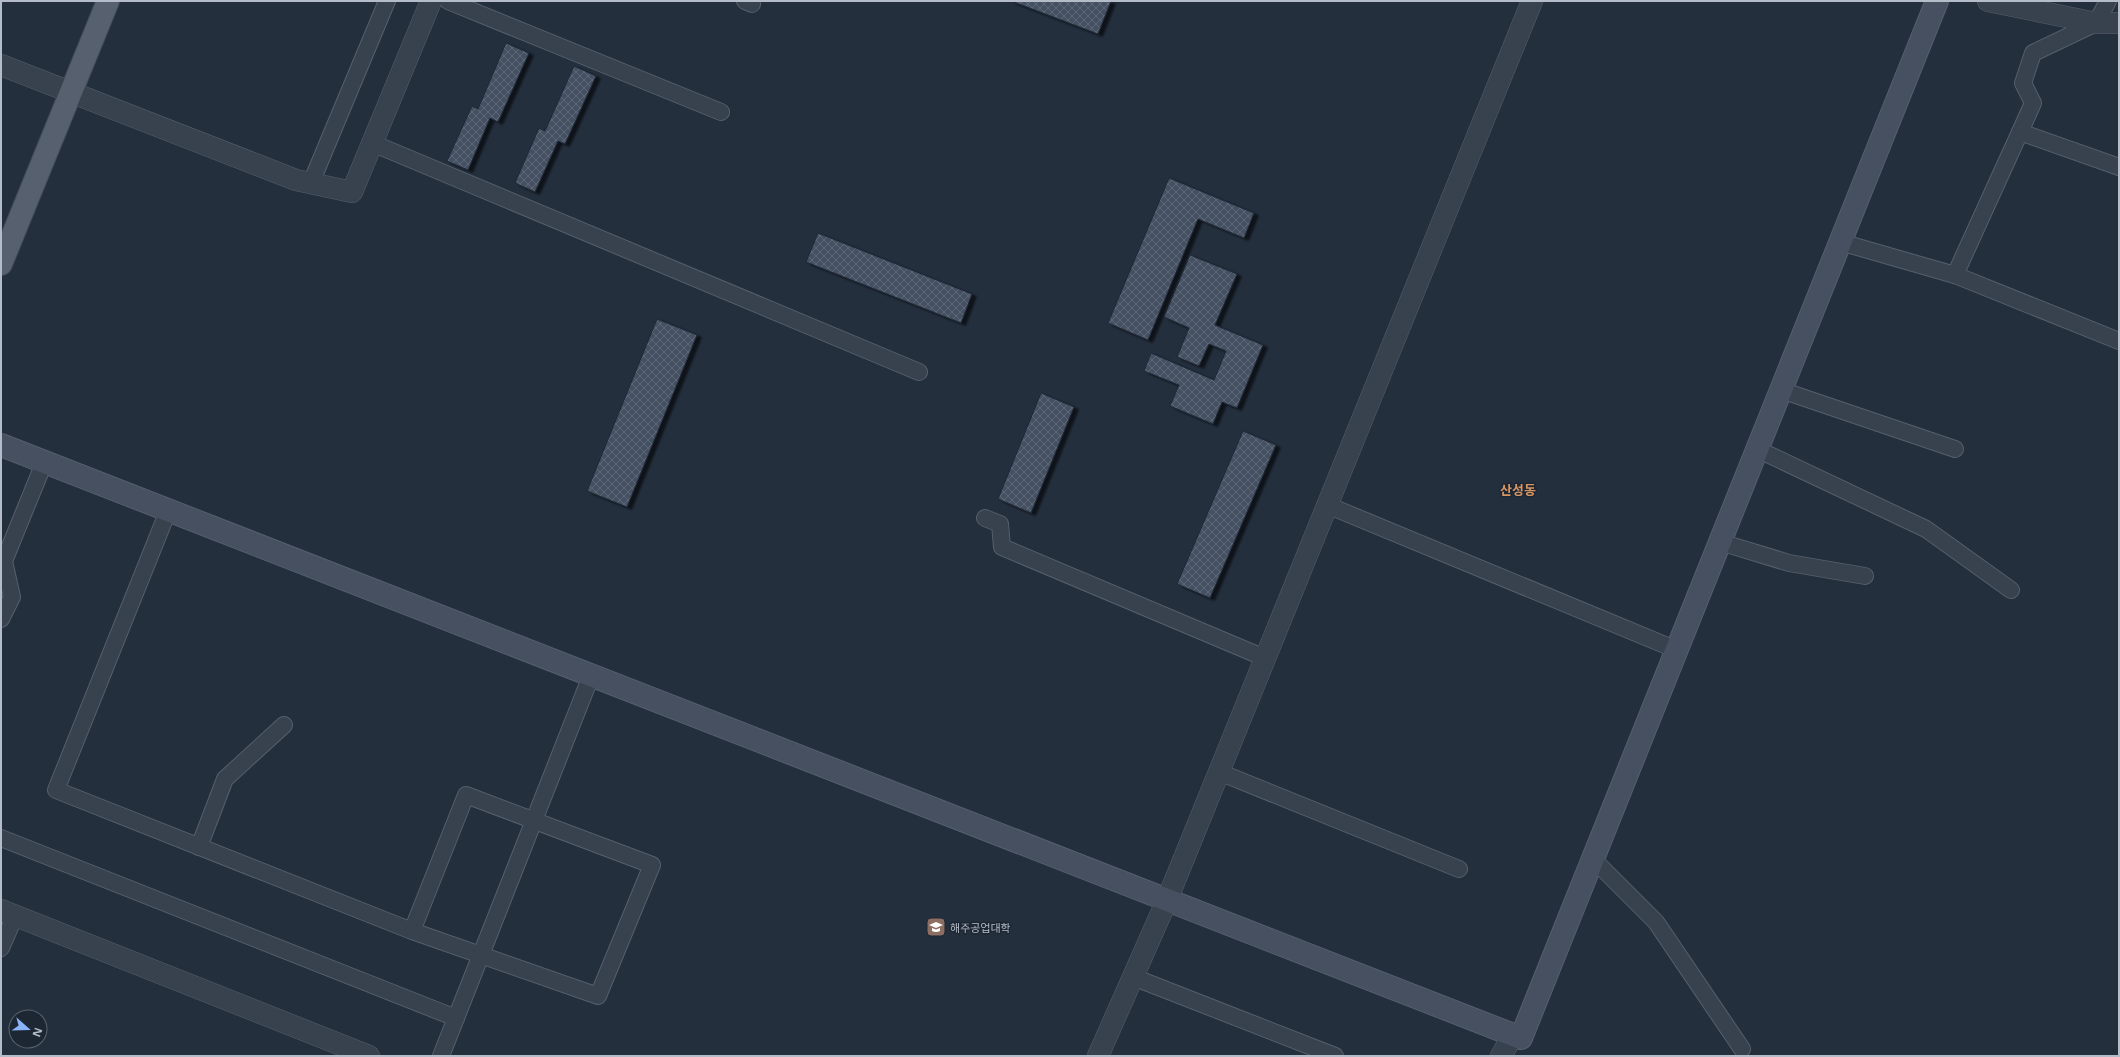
<svg xmlns="http://www.w3.org/2000/svg" width="2120" height="1057" font-family="'Noto Sans','Noto Sans KR',sans-serif">
	<style>
		.building { fill: url(#building-cross-hatch); stroke: #1f2835; filter: url(#shadow) }
		.lines { fill: none; stroke-linecap: round; stroke-linejoin: round }
		.minor-casing { stroke: #565f6c; stroke-width: 18 }
		.tertiary-casing { stroke: #565f6c; stroke-width: 22 }
		.secondary-casing { stroke: #565f6c; stroke-width: 24 }
		.primary-casing { stroke: #414a57; stroke-width: 24 }
		.minor { stroke: #38414e; stroke-width: 16 }
		.tertiary { stroke: #38414e; stroke-width: 21 }
		.secondary { stroke: #465061; stroke-width: 22 }
		.primary { stroke: #56606e; stroke-width: 22 }
		.labels { text-anchor: middle; dominant-baseline: central; stroke-width: 3; stroke-linejoin: round; paint-order: stroke }
		.poi-label { font-size: 11px; fill: #b4bcc9; stroke: #1d2633; text-anchor: start }
		.quarter-label { font-size: 13px; font-weight: bold; fill: #d59563; stroke: #1d2633 }
	</style>
	<defs>
		<pattern id="building-cross-hatch" width="8" height="8" patternUnits="userSpaceOnUse"><rect width="8" height="8" fill="#455162"/><path d="M0 0l8 8M0 8l8-8" fill="none" stroke="#5d6877"/></pattern>
		<filter id="shadow"><feDropShadow dx="4.5" dy="2.5" stdDeviation="1" flood-color="#0009"/></filter>
	</defs>
	<rect width="100%" height="100%" fill="#242f3e"/>
	<g class="building">
		<polygon points="1011,1 1111,1 1098,34"/>
		<polygon points="506,43 529,53 498,122 490,118 468,170 447,161 472,106 478,109"/>
		<polygon points="574,66 596,76 565,144 558,141 535,192 515,183 539,128 545,131"/>
		<polygon points="1169,178 1254,213 1244,238 1198,219 1148,340 1108,323"/>
		<polygon points="818,233 972,294 961,323 806,262"/>
		<polygon points="1190,255 1237,274 1215,325 1263,345 1237,408 1222,402 1213,424 1170,406 1179,385 1144,371 1151,353 1214,380 1226,351 1209,344 1199,366 1177,357 1189,328 1164,317"/>
		<polygon points="657,319 697,335 627,507 587,491"/>
		<polygon points="1041,393 1074,407 1031,513 998,499"/>
		<polygon points="1243,431 1276,445 1210,598 1177,584"/>
	</g>
	<g class="lines">
		<defs>
			<g id="minor">
				<polyline points="448,1 721,112"/>
				<polyline points="745,1 752,4"/>
				<polyline points="2020,132 2033,103 2023,83 2033,53 2096,23 2108,1"/>
				<polyline points="372,143 919,372"/>
				<polyline points="311,183 387,1"/>
				<polyline points="1840,242 1955,275 2119,341"/>
				<polyline points="1955,275 2020,132 2119,167"/>
				<polyline points="1781,390 1955,449"/>
				<polyline points="1757,449 1926,529 2011,590"/>
				<polyline points="1327,505 1677,650"/>
				<polyline points="168,511 56,790 412,931 466,795 652,865 598,996 412,931"/>
				<polyline points="985,518 1000,524 1002,547 1265,658"/>
				<polyline points="1720,542 1789,563 1865,576"/>
				<polyline points="1,619 12,597 4,561 44,463"/>
				<polyline points="1219,772 1459,869"/>
				<polyline points="1,838 456,1018"/>
				<polyline points="199,847 225,779 284,725"/>
				<polyline points="1593,859 1656,922 1742,1049"/>
				<polyline points="1,948 15,916"/>
				<polyline points="1133,977 1335,1056"/>
				<polyline points="441,1056 591,676"/>
			</g>
			<g id="tertiary">
				<polyline points="1988,1 2096,23 2119,23"/>
				<polyline points="1,65 296,180 352,192 431,1"/>
				<polyline points="1,910 369,1056"/>
				<polyline points="1098,1056 1167,900 1532,1"/>
				<polyline points="1501,1056 1513,1035"/>
			</g>
			<polyline id="secondary" points="1,445 1521,1038 1937,1"/>
			<polyline id="primary" points="1,264 108,1"/>
		</defs>
		<use href="#minor" class="minor-casing"/>
		<use href="#tertiary" class="tertiary-casing"/>
		<use href="#secondary" class="secondary-casing"/>
		<use href="#primary" class="primary-casing"/>
		<use href="#minor" class="minor"/>
		<use href="#tertiary" class="tertiary"/>
		<use href="#secondary" class="secondary"/>
		<use href="#primary" class="primary"/>
	</g>
	<defs>
		<symbol id="university-square" viewBox="-11 -11 22 22"><rect x="-9" y="-9" width="18" height="18" rx="4" fill="#8d6e63" stroke="#1d2633"/><path d="M0-5L7-2L0 1L-7-2ZM-4 1L0 2.5L4 1V4Q0 6-4 4Z" fill="#fff"/></symbol>
	</defs>
	<g fill-rule="evenodd">
		<use href="#university-square" x="925" y="916" width="22" height="22"/>
	</g>
	<g class="labels">
		<g class="poi-label">
			<text x="950" y="927">해주공업대학</text>
		</g>
		<g class="quarter-label">
			<text x="1518" y="490">산성동</text>
		</g>
	</g>
	<rect width="2120" height="1057" fill="none" stroke="#b4bcc9" stroke-width="4"/>
	<g transform="translate(28 1029) rotate(110)"><circle r="19" fill="#1d2633" stroke="#59626f"/>
	<path d="M0-3L7 15L0 10L-7 15Z" fill="#8ab4f8"/>
	<text y="-6" font-size="11" font-weight="bold" text-anchor="middle" fill="#b4bcc9">N</text>
	</g>
</svg>
